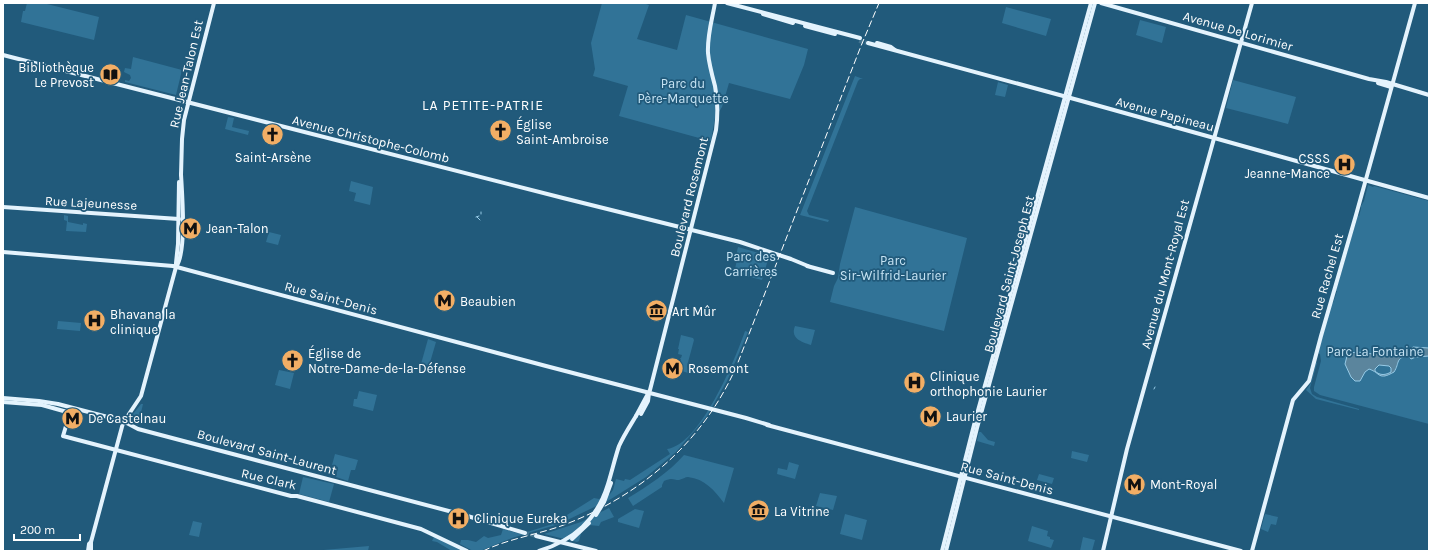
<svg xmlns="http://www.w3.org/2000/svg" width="1432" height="554" font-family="Karla,sans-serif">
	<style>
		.green { fill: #317397 }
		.water { fill: #5b859d; stroke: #97cbe7; fill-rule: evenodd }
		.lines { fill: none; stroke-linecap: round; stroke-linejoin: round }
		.stream { stroke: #97cbe7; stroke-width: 1 }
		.major-tunnel { stroke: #42738f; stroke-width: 4; stroke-dasharray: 4 2; stroke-linecap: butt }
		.major { stroke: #e4f3fd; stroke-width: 4 }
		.rail { stroke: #fff; stroke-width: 1; stroke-dasharray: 7 3; stroke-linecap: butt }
		.major-bridge { stroke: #e4f3fd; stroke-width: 4 }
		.labels { text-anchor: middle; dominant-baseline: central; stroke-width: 3.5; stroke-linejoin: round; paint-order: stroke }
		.street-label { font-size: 13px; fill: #fff; stroke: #215a7b }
		.poi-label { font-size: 13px; fill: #fff; stroke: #215a7b; text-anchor: start }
		.park-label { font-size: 13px; fill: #c7e4f4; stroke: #215a7b }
		.neighbourhood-label { font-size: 14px; letter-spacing: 1px; fill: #fff; stroke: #215a7b }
	</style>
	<rect width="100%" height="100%" fill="#215a7b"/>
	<g class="green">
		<polygon points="27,3 43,3 99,17 94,40 21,22 23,11 25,11"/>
		<polygon points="602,3 643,3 649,5 637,39 677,50 686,15 808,49 804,65 790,99 729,83 722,107 715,118 711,140 710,141 619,116 628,86 593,76 595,69 591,43"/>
		<polygon points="1006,7 1051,19 1046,36 1002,23"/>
		<polygon points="1140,20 1166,27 1162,43 1136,35"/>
		<polygon points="133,57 182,70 176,95 125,82 125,80 129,81 131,78 130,75 124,72 125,68 131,69"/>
		<polygon points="855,76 863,79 860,79 858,81 807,211 809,215 829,220 828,222 800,215"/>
		<polygon points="1233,80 1296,97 1288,124 1226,108"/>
		<polygon points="998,82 1008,85 1005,97 995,95"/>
		<polygon points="228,117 234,118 232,127 249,131 248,135 225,129"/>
		<polygon points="351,181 373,187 370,205 354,201 356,193 349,191"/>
		<polygon points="1368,185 1373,187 1374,186 1429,201 1429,424 1320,395 1314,391 1314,387 1321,361 1320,354 1318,353 1332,302 1333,303 1337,291 1336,291 1358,215 1359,216 1361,209 1361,206 1364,201"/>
		<polygon points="855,207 967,238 944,331 830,302 834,286 838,278 840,264"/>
		<polygon points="64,215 68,216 68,222 83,225 83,223 87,224 86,232 66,231 67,221 64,220"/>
		<polygon points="269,232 281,235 278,245 266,242"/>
		<polygon points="738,247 769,256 762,280 734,273 737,260 735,260"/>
		<polygon points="58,321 81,323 80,331 57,329"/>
		<path d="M795,326L815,330L811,345C801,342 790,338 795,326Z"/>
		<path d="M745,331L748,332L727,381L707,416L676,452L646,477L611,499L559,524L512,538L480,551H473L460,544L461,540H468L476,542L484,536L488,538L501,535L503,529L521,534L568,519L567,515L594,498L599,499L610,494L613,490L616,479L624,481L625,479L630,480L670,454L667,449C700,445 735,360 745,331Z"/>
		<polygon points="681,335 693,338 694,340 687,366 688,373 679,370 677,366 673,364 674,362 678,364 679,362 680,363 681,360 680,358 681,358 682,355 678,354 679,349 678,349"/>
		<polygon points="428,339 436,342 429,366 421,364"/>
		<polygon points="1316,362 1317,363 1310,388 1312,394 1317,397 1359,409 1359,410 1316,399 1306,390 1311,383"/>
		<polygon points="279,370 294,373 290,389 275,385"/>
		<polygon points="359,391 377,395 373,411 353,406 354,399 357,399"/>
		<polygon points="141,404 143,404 138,425 130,421 129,419"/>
		<polygon points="979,432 981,432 988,440 995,442 994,446 977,441"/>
		<polygon points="1072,451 1089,455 1087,462 1071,458"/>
		<polygon points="335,454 358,460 355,470 351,470 348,481 336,477 338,467 332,465"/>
		<path d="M684,455L734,468L724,503C714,490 705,479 688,477C685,477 683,479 679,480C673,480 673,477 664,481L662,485V487L633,506L628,498C648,486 668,473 684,455Z"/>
		<polygon points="789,462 799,465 795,479 777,474 778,468 787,470"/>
		<polygon points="1039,474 1054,478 1052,484 1037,480"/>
		<polygon points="303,477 334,484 329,502 299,494"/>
		<polygon points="820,493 837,496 833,510 816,506"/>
		<polygon points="609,508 614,517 601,522 599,526 589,525 582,530 579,541 577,542 544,534 581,522"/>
		<polygon points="635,509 644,511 639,528 618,522 618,519"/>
		<polygon points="845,514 867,520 862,540 840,534"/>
		<polygon points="1265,514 1278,517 1276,525 1271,524 1268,532 1261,529"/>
		<polygon points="193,521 202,523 199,537 189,535"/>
		<polygon points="1032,526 1048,531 1047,536 1050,537 1050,539 1054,540 1051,548 1028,541"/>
		<polygon points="434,537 462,551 452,551 437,542 432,541"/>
		<polygon points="1083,537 1095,540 1092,551 1080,551"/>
		<polygon points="369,546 368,551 312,551"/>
	</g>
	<path class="water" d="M1413,347L1429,348V356L1416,357L1411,359L1409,356C1395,357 1400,363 1394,372C1378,381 1381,373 1369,369L1365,372L1360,381H1355L1351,377L1345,364L1347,356L1351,353L1357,352L1373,354L1387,349L1401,353L1407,352ZM1379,365L1389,366L1391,368V372C1386,375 1380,376 1375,371V369Z"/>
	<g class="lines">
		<g class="stream">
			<polyline points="481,214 481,212"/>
			<polyline points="476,217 479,216"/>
			<polyline points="477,217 480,220"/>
			<polyline points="1154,389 1155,387"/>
		</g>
		<g class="major-tunnel">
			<polyline points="859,41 868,43"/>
			<polyline points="525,533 536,536"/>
		</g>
		<g class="major">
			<polyline points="727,3 860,38"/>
			<polyline points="1101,3 1369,79 1386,82 1429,95"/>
			<polyline points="763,14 793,23"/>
			<polyline points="805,26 835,34"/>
			<polyline points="868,43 1078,100 1429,198"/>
			<polyline points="877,43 891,47 895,50"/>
			<polyline points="3,55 563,198 740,242 791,259 808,266"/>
			<polyline points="1378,83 1391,87"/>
			<polyline points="181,175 182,139 184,120 214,3"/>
			<polyline points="3,207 179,219"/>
			<polyline points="3,252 173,266 546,366 746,418 769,425"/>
			<polyline points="807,266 833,273"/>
			<polyline points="176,267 176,263 178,244 179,182"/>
			<polyline points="3,398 39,401 58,404 123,421 138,429 464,515 525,533"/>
			<polyline points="3,402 42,405 67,412 69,416 63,436 291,496 297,496 421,529 467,551"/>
			<polyline points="641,414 648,401 649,393"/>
			<path d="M636,416L650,390L716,130C718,115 718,101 715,86C712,75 709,64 708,53C707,36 712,20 715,3"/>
			<polyline points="767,425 1241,551"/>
			<polyline points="536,536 596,551"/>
			<path d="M88,551L89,544L91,542L123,423L141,396L176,267C187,252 182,194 181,174"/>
			<polyline points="91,551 91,542"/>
			<polyline points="942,551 974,425 1091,3"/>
			<polyline points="946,551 977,428 1095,3"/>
			<polyline points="1103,551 1127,449 1252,3"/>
			<polyline points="1252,551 1293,400 1309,381 1321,336 1356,215 1415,3"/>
		</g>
		<path class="rail" d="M483,551C508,539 535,535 561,526C639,497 704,442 737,365L861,46L879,3"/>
		<g class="major-bridge">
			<polyline points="596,515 604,502 611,483"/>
			<polyline points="572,539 589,523"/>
			<path d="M539,551C574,540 597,520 608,484C612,471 615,458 619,446C624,435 630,426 636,416"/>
		</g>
	</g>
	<defs>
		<symbol id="library-disc" viewBox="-11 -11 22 22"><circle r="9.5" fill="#f2ae65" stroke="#215a7b"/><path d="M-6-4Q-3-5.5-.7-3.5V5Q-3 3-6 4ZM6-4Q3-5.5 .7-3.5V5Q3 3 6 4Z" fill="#111"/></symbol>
		<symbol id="church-disc" viewBox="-11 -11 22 22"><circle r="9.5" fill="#f2ae65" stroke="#215a7b"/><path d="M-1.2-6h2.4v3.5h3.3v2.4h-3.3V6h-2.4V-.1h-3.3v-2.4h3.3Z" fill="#111"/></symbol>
		<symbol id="hospital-disc" viewBox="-11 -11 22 22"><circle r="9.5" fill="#f2ae65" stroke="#215a7b"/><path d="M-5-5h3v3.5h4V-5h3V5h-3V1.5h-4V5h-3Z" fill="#111"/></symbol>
		<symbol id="metro-disc" viewBox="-11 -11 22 22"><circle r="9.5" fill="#f2ae65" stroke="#215a7b"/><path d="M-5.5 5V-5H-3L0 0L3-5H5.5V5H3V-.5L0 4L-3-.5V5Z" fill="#111"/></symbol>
		<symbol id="museum-disc" viewBox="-11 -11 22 22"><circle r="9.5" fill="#f2ae65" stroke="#215a7b"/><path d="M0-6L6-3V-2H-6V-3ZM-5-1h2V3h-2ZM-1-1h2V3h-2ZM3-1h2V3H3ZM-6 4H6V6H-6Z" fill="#111"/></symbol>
	</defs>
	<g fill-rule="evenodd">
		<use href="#library-disc" x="98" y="62" width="25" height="25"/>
		<use href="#church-disc" x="488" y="118" width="25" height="25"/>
		<use href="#church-disc" x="260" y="122" width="25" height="25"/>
		<use href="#hospital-disc" x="1332" y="152" width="25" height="25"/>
		<use href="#metro-disc" x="178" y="216" width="25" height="25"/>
		<use href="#metro-disc" x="432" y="288" width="25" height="25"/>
		<use href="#museum-disc" x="644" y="298" width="25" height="25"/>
		<use href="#hospital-disc" x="82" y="308" width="25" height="25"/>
		<use href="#church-disc" x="280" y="348" width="25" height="25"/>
		<use href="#metro-disc" x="660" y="356" width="25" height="25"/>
		<use href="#hospital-disc" x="902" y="370" width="25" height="25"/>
		<use href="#metro-disc" x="918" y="404" width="25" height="25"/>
		<use href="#metro-disc" x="60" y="406" width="25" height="25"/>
		<use href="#metro-disc" x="1122" y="472" width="25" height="25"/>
		<use href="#museum-disc" x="746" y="498" width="25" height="25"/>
		<use href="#hospital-disc" x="446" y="506" width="25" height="25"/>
	</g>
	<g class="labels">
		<g class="street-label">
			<text transform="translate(1238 31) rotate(16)">Avenue De Lorimier</text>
			<text transform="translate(186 74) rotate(-77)">Rue Jean-Talon Est</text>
			<text transform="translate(1165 114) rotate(15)">Avenue Papineau</text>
			<text transform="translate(371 139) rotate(14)">Avenue Christophe-Colomb</text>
			<text transform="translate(689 197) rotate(-76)">Boulevard Rosemont</text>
			<text transform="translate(91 203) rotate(3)">Rue Lajeunesse</text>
			<text transform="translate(1009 274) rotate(-75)">Boulevard Saint-Joseph Est</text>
			<text transform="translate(1165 274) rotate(-75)">Avenue du Mont-Royal Est</text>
			<text transform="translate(1327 276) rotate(-74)">Rue Rachel Est</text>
			<text transform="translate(331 298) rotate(15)">Rue Saint-Denis</text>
			<text transform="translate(267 452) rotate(15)">Boulevard Saint-Laurent</text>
			<text transform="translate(1007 478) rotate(15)">Rue Saint-Denis</text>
			<text transform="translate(269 479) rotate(13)">Rue Clark</text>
		</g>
		<g class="poi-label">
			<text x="94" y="67" text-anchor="end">Bibliothèque<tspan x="94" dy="15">Le Prevost</tspan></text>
			<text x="516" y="124">Église<tspan x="516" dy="15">Saint-Ambroise</tspan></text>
			<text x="273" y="157" text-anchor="middle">Saint-Arsène</text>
			<text x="1330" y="158" text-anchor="end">CSSS<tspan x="1330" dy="15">Jeanne-Mance</tspan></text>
			<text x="206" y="228">Jean-Talon</text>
			<text x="460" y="301">Beaubien</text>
			<text x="672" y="311">Art Mûr</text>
			<text x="110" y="314">Bhavana la<tspan x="110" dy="15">clinique</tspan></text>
			<text x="308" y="353">Église de<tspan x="308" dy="15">Notre-Dame-de-la-Défense</tspan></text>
			<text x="688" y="368">Rosemont</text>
			<text x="930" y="376">Clinique<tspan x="930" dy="15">orthophonie Laurier</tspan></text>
			<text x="946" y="416">Laurier</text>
			<text x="88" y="418">De Castelnau</text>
			<text x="1150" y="484">Mont-Royal</text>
			<text x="774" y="511">La Vitrine</text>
			<text x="474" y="518">Clinique Eureka</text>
		</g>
		<g class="park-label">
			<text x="683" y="83">Parc du<tspan x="683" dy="15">Père-Marquette</tspan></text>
			<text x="751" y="256">Parc des<tspan x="751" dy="15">Carrières</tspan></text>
			<text x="893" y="260">Parc<tspan x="893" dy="15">Sir-Wilfrid-Laurier</tspan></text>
			<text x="1375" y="351">Parc La Fontaine</text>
		</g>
		<g class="neighbourhood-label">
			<text x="483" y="105">LA PETITE-PATRIE</text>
		</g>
	</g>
	<rect width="1432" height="554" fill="none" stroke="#ffffff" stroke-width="8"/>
	<path d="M14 534v6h66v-6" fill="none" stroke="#ffffff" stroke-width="2"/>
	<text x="20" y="534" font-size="12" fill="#ffffff" stroke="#215a7b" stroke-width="3" paint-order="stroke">200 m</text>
</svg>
